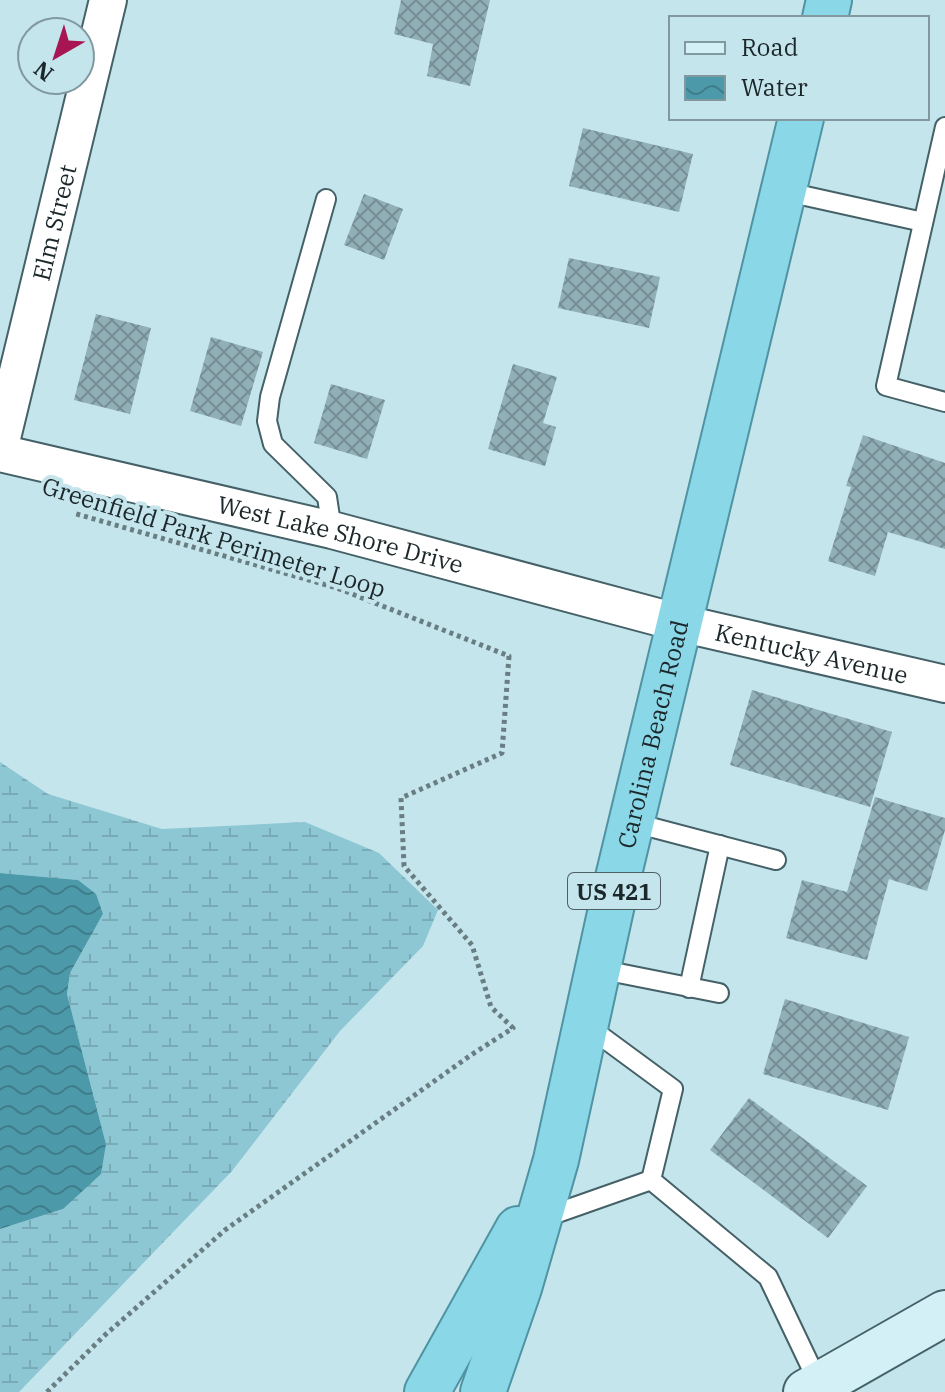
<svg xmlns="http://www.w3.org/2000/svg" width="945" height="1392" font-family="'IBM Plex Serif',serif">
	<style>
		.wetland { fill: url(#wetland-marsh) }
		.water { fill: url(#water-waves) }
		.building { fill: url(#building-cross-hatch) }
		.lines { fill: none; stroke-linecap: round; stroke-linejoin: round }
		.service-casing { stroke: #456168; stroke-width: 22 }
		.minor-casing { stroke: #456168; stroke-width: 40 }
		.secondary-casing { stroke: #456168; stroke-width: 48 }
		.trunk-casing { stroke: #5093a2; stroke-width: 48 }
		.path { stroke: #687e82; stroke-width: 5; stroke-dasharray: 4 4; stroke-linecap: butt }
		.service { stroke: #fff; stroke-width: 18 }
		.minor { stroke: #fff; stroke-width: 36 }
		.secondary { stroke: #d3f0f6; stroke-width: 44 }
		.trunk { stroke: #8ad7e8; stroke-width: 44 }
		.labels { text-anchor: middle; dominant-baseline: central; stroke-width: 8; stroke-linejoin: round; paint-order: stroke }
		.shield { fill: #c5e5ec; stroke: #4e6064; stroke-width: 2 }
		.shield-label { font-size: 22px; font-weight: bold; fill: #1b272a }
		.street-label { font-size: 24px; fill: #1b272a; stroke: #c5e5ec }
	</style>
	<defs>
		<pattern id="wetland-marsh" width="20" height="14" patternUnits="userSpaceOnUse" patternTransform="scale(2)"><rect width="20" height="14" fill="#8dc7d4"/><path d="M1 5h8M5 5V1M11 12h8M15 12V8" fill="none" stroke="#79abb6"/></pattern>
		<pattern id="water-waves" width="16" height="10" patternUnits="userSpaceOnUse" patternTransform="scale(2)"><rect width="16" height="10" fill="#4b99a9"/><path d="M0 5q4-4 8 0t8 0" fill="none" stroke="#3e7d8a"/></pattern>
		<pattern id="building-cross-hatch" width="8" height="8" patternUnits="userSpaceOnUse" patternTransform="scale(2)"><rect width="8" height="8" fill="#90afb6"/><path d="M0 0l8 8M0 8l8-8" fill="none" stroke="#758e94"/></pattern>
	</defs>
	<rect width="100%" height="100%" fill="#c5e5ec"/>
	<polygon class="wetland" points="0,762 48,794 162,829 305,822 379,853 438,910 423,946 340,1031 232,1171 19,1392 0,1392 0,1229 63,1209 106,1144 67,994 70,973 103,914 78,880 0,873"/>
	<polygon class="water" points="0,873 78,880 96,894 103,914 70,973 67,994 106,1144 101,1174 63,1209 0,1229"/>
	<g class="building">
		<polygon points="401,0 490,0 470,86 427,76 433,44 394,34"/>
		<polygon points="583,128 693,154 679,212 569,186"/>
		<polygon points="364,194 403,209 384,260 344,245"/>
		<polygon points="569,258 660,277 649,328 558,308"/>
		<polygon points="96,314 151,328 130,414 74,400"/>
		<polygon points="211,337 263,352 241,426 190,411"/>
		<polygon points="513,364 557,377 543,423 556,427 545,466 488,449"/>
		<polygon points="331,384 385,400 367,459 314,443"/>
		<polygon points="863,435 945,463 945,549 888,532 875,576 828,561 851,487 846,486"/>
		<polygon points="752,690 892,732 870,807 730,765"/>
		<polygon points="875,797 945,818 945,830 927,891 889,879 867,960 786,938 802,880 847,892"/>
		<polygon points="785,999 909,1037 888,1110 763,1074"/>
		<polygon points="749,1098 867,1186 828,1238 710,1150"/>
	</g>
	<g class="lines">
		<defs>
			<g id="service">
				<polyline points="945,127 886,386 945,402"/>
				<polyline points="783,191 923,222"/>
				<polyline points="326,199 270,397 267,421 273,444 327,497 332,530"/>
				<polyline points="631,822 776,860"/>
				<polyline points="598,969 719,993"/>
				<polyline points="689,988 720,845"/>
				<polyline points="586,1025 673,1089 651,1180"/>
				<polyline points="543,1218 651,1180 768,1277 819,1384"/>
			</g>
			<g id="minor">
				<path id="s1" d="M0,446L108,0"/>
				<path id="s2" d="M0,453L332,530L680,623L945,684"/>
			</g>
			<polyline id="secondary" points="806,1392 945,1313"/>
			<g id="trunk">
				<polyline points="825,18 829,0"/>
				<polyline points="427,1392 518,1229"/>
				<path id="s3" d="M483,1392L519,1288L556,1160L616,886L801,118"/>
			</g>
		</defs>
		<use href="#service" class="service-casing"/>
		<use href="#minor" class="minor-casing"/>
		<use href="#secondary" class="secondary-casing"/>
		<use href="#trunk" class="trunk-casing"/>
		<polyline class="path" points="47,1392 105,1335 225,1230 471,1055 513,1028 491,1007 472,945 404,866 401,798 502,753 509,656 337,588 73,513"/>
		<use href="#service" class="service"/>
		<use href="#minor" class="minor"/>
		<use href="#secondary" class="secondary"/>
		<use href="#trunk" class="trunk"/>
	</g>
	<g class="labels">
		<rect class="shield" x="568" y="873" width="92" height="36" rx="6"/>
		<g class="shield-label">
			<text x="614" y="891">US 421</text>
		</g>
		<g class="street-label">
			<text stroke="none"><textPath href="#s1" startOffset="230">Elm Street</textPath></text>
			<text stroke="none"><textPath href="#s2" startOffset="350">West Lake Shore Drive</textPath></text>
			<text transform="translate(214 537) rotate(17)">Greenfield Park Perimeter Loop</text>
			<text stroke="none"><textPath href="#s2" startOffset="836">Kentucky Avenue</textPath></text>
			<text stroke="none"><textPath href="#s3" startOffset="680">Carolina Beach Road</textPath></text>
		</g>
	</g>
	<rect x="669" y="16" width="260" height="104" fill="#c5e5ec" stroke="#81999e" stroke-width="2"/>
	<rect x="685" y="42" width="40" height="12" fill="#d3f0f6" stroke="#81999e" stroke-width="2"/>
	<text x="741" y="56" font-size="24" fill="#1b272a">Road</text>
	<rect x="685" y="76" width="40" height="24" fill="url(#water-waves)" stroke="#81999e" stroke-width="2"/>
	<text x="741" y="96" font-size="24" fill="#1b272a">Water</text>
	<g transform="translate(56 56) rotate(219)"><circle r="38" fill="#c5e5ec" stroke="#81999e" stroke-width="2"/>
	<path d="M0-6L14 30L0 20L-14 30Z" fill="#a71653"/>
	<text y="-12" font-size="22" font-weight="bold" text-anchor="middle" fill="#1b272a">N</text>
	</g>
</svg>
